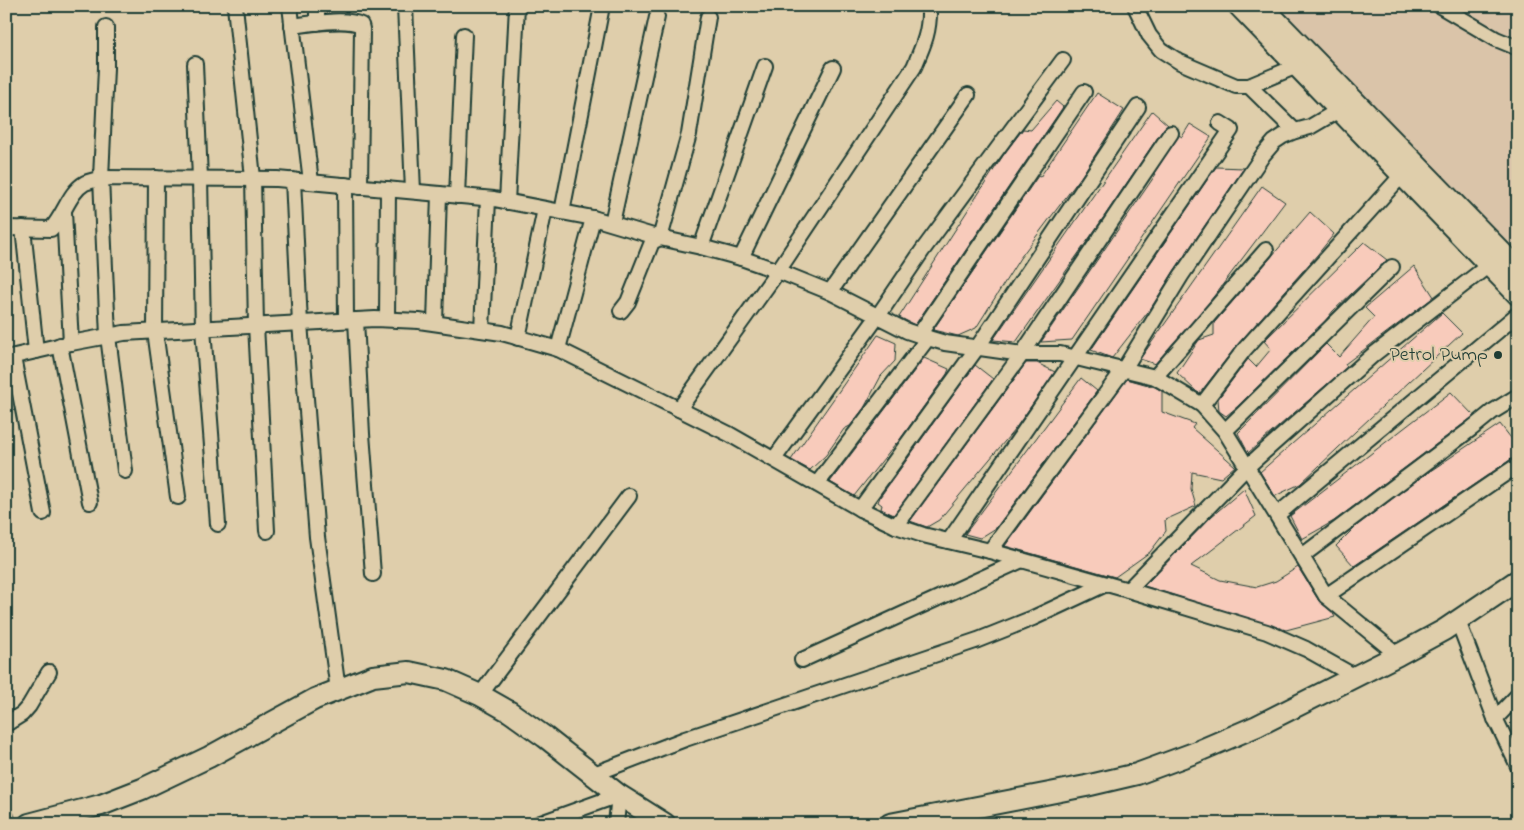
<svg xmlns="http://www.w3.org/2000/svg" width="1524" height="830" font-family="'Indie Flower',sans-serif">
	<style>
		.built { fill: #dac4a9 }
		.building { fill: #f8cbbb; stroke: #1f3d34 }
		.lines { fill: none; stroke-linecap: round; stroke-linejoin: round }
		.street-casing { stroke: #1f3d34; stroke-width: 18 }
		.secondary-casing { stroke: #1f3d34; stroke-width: 24 }
		.street { stroke: #dfceab; stroke-width: 14 }
		.secondary { stroke: #dfceab; stroke-width: 20 }
		.poi-dot { fill: #1f3d34; stroke: #dfceab; stroke-width: 2 }
		.labels { text-anchor: middle; dominant-baseline: central; stroke-width: 4; stroke-linejoin: round; paint-order: stroke }
		.poi-label { font-size: 20px; fill: #1f3d34; stroke: #dfceab; text-anchor: end }
	</style>
	<rect width="100%" height="100%" fill="#dfceab"/>
	<filter id="ink" filterUnits="userSpaceOnUse"><feTurbulence type="fractalNoise" baseFrequency=".02" numOctaves="2"/><feDisplacementMap in="SourceGraphic" scale="10" xChannelSelector="R" yChannelSelector="G"/><feConvolveMatrix kernelMatrix="1 2 1 2 8 2 1 2 1" color-interpolation-filters="sRGB"/></filter>
	<g filter="url(#ink)">
		<polygon class="built" points="1277,6 1518,6 1518,265"/>
		<g class="building">
			<polygon points="1097,93 1124,110 1081,177 1020,258 976,328 958,336 933,330 1038,176 1040,177"/>
			<polygon points="1056,101 1063,107 915,325 899,317 1006,151 1023,129 1031,130"/>
			<polygon points="1152,111 1168,125 1164,128 1095,230 1016,342 993,340"/>
			<polygon points="1190,124 1211,137 1072,340 1041,342 1156,174 1154,173 1179,135 1182,137"/>
			<polygon points="1216,167 1244,168 1174,271 1151,308 1112,358 1091,350"/>
			<polygon points="1262,186 1285,202 1208,304 1155,364 1140,359"/>
			<polygon points="1310,212 1334,234 1318,254 1238,344 1200,393 1197,392 1177,373 1199,340 1214,335 1214,323"/>
			<polygon points="1364,242 1387,260 1333,311 1325,321 1237,407 1226,416 1219,411 1218,399 1248,359 1256,367 1271,349 1264,341"/>
			<polygon points="1414,266 1434,297 1345,364 1347,367 1248,453 1238,433 1326,344 1339,357 1374,317 1365,308"/>
			<polygon points="1442,313 1462,333 1356,431 1300,484 1275,496 1260,472"/>
			<polygon points="878,335 896,343 895,361 881,376 864,408 850,426 844,429 826,455 810,470 791,460"/>
			<polygon points="924,358 949,369 947,374 896,445 896,443 854,496 830,482"/>
			<polygon points="1026,363 1037,363 1055,372 1015,429 939,520 927,527 910,521"/>
			<polygon points="975,365 993,379 894,515 881,509 882,505 878,502 880,497"/>
			<polygon points="1081,378 1097,391 996,528 980,538 965,534"/>
			<polygon points="1127,379 1155,387 1162,391 1162,412 1195,424 1192,428 1235,466 1221,478 1192,472 1191,489 1196,506 1165,520 1166,531 1150,552 1115,577 1005,546"/>
			<polygon points="1451,392 1474,416 1334,521 1302,539 1290,516"/>
			<polygon points="1500,424 1518,447 1518,456 1513,458 1354,566 1336,546 1355,527 1417,480"/>
			<polygon points="1244,489 1256,516 1191,566 1220,580 1257,587 1276,581 1298,567 1319,601 1332,612 1335,617 1286,630 1144,586 1212,516"/>
		</g>
		<g class="lines">
			<defs>
				<g id="street">
					<polyline points="235,6 253,178 256,325 267,531"/>
					<polyline points="290,6 311,182"/>
					<polyline points="317,6 317,23"/>
					<polyline points="405,6 413,191"/>
					<polyline points="1135,6 1149,35 1161,50 1180,62 1236,86 1249,86 1297,66"/>
					<polyline points="1440,6 1496,39 1518,48"/>
					<path d="M292,26C309,24 346,17 361,25L362,29L360,187"/>
					<polyline points="106,27 106,68 101,178 108,336 125,471"/>
					<polyline points="195,64 200,178 203,329 218,524"/>
					<polyline points="1249,86 1295,131"/>
					<polyline points="156,178 155,331 178,497"/>
					<polyline points="293,180 300,323 317,537 338,690"/>
					<polyline points="345,185 346,320"/>
					<polyline points="457,196 464,35"/>
					<polyline points="507,202 517,6"/>
					<polyline points="64,212 71,343"/>
					<polyline points="562,212 602,6"/>
					<polyline points="612,223 657,17"/>
					<path d="M6,228L51,229C64,216 69,192 85,183C90,181 96,180 101,178L277,179L494,199L593,218L660,238L701,247L741,258L778,271L830,292L907,331L928,338L945,343L1022,354H1060L1155,377L1202,405L1225,431L1326,596L1398,655"/>
					<polyline points="23,228 36,351"/>
					<polyline points="701,247 765,66"/>
					<polyline points="741,258 833,68"/>
					<polyline points="830,292 968,95"/>
					<polyline points="621,311 628,302 652,242 660,238 689,134 708,17"/>
					<polyline points="387,319 388,189"/>
					<polyline points="356,320 362,434 373,574"/>
					<polyline points="435,323 439,194"/>
					<polyline points="482,330 488,199"/>
					<polyline points="919,335 1084,92"/>
					<polyline points="518,338 545,209"/>
					<polyline points="60,345 90,502"/>
					<polyline points="558,349 593,218"/>
					<polyline points="13,357 43,513"/>
					<polyline points="6,358 71,343 124,333 375,319 419,321 502,333 558,349 729,434 860,509 896,526 923,535 990,551 1128,590 1267,632 1306,649 1356,677"/>
					<polyline points="1155,377 1266,250"/>
					<polyline points="1202,405 1244,350 1402,175"/>
					<path d="M679,409L778,271L914,67C924,44 930,31 929,6"/>
					<polyline points="1225,431 1392,267"/>
					<polyline points="774,459 878,316 922,251 1063,60"/>
					<polyline points="817,484 928,338"/>
					<polyline points="860,509 977,348 1138,107"/>
					<polyline points="1277,515 1518,314"/>
					<polyline points="896,526 1022,354 1171,133"/>
					<polyline points="949,541 1231,130 1220,123"/>
					<polyline points="990,551 1124,369 1181,276 1263,155 1274,142 1283,136 1295,131 1310,127 1339,110"/>
					<polyline points="1302,556 1471,429 1492,412 1518,396"/>
					<polyline points="1128,590 1247,467 1373,355 1489,265"/>
					<polyline points="1326,596 1518,465"/>
					<polyline points="1458,621 1494,716 1518,766"/>
					<polyline points="802,660 1022,560"/>
					<polyline points="480,695 629,496"/>
					<polyline points="1495,719 1518,695"/>
					<polyline points="6,724 22,714 29,706 49,672"/>
					<polyline points="594,774 685,739 978,640 1033,618 1106,584"/>
					<polyline points="6,817 8,824"/>
					<polyline points="538,824 619,795 616,824"/>
				</g>
				<g id="secondary">
					<polyline points="1239,6 1518,295"/>
					<polyline points="1262,6 1518,269"/>
					<polyline points="29,824 101,805 142,789 209,757 315,699 348,686 373,676 409,672 446,680 480,695 510,712 545,737 619,795 665,824"/>
					<polyline points="890,824 1086,786 1137,774 1194,753 1257,726 1398,655 1444,630 1518,580"/>
				</g>
			</defs>
			<use href="#street" class="street-casing"/>
			<use href="#secondary" class="secondary-casing"/>
			<use href="#street" class="street"/>
			<use href="#secondary" class="secondary"/>
		</g>
	</g>
	<circle class="poi-dot" cx="1498" cy="355" r="5"/>
	<g class="labels">
		<g class="poi-label">
			<text x="1488" y="355">Petrol Pump</text>
		</g>
	</g>
	<rect width="1524" height="830" fill="none" stroke="#dfceab" stroke-width="25"/>
	<rect x="12" y="12" width="1499" height="805" fill="none" stroke="#1f3d34" stroke-width="2" filter="url(#ink)"/>
</svg>
